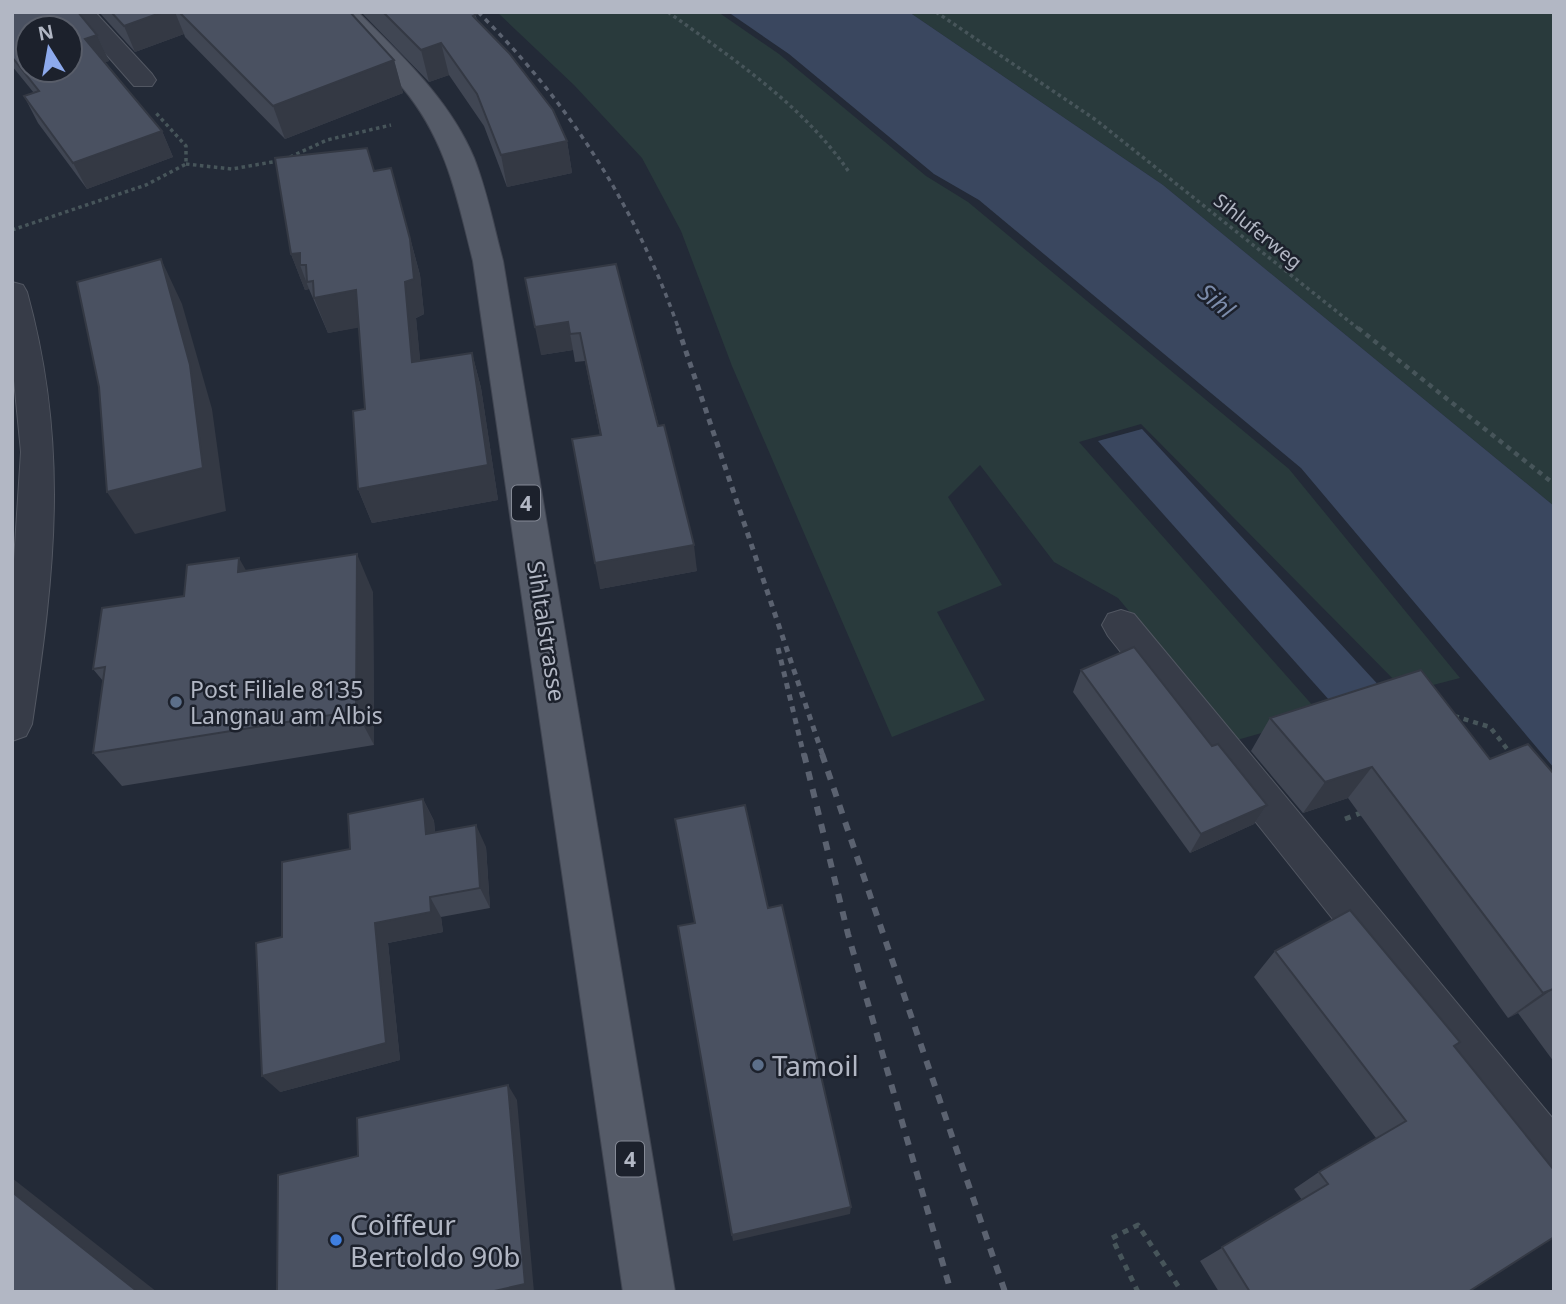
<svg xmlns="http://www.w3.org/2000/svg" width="1566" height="1304" font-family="'Noto Sans',sans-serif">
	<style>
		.green { fill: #293a3c }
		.water { fill: #3a475f }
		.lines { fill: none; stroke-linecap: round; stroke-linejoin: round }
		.minor-casing { stroke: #525762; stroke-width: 2 }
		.major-casing { stroke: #404551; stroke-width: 2 }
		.path-far2 { stroke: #47555a; stroke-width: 3.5; stroke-dasharray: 3.5 3.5; stroke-linecap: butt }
		.path-far1 { stroke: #47555a; stroke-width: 4.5; stroke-dasharray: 5 5; stroke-linecap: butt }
		.path { stroke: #47555a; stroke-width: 5; stroke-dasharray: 6 6; stroke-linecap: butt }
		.minor { fill: #373c48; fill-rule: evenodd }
		.major { fill: #555b68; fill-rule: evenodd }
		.rail-far2 { stroke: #5b6270; stroke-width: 3.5; stroke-dasharray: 5 5; stroke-linecap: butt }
		.rail-far1 { stroke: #5b6270; stroke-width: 5; stroke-dasharray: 6 6; stroke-linecap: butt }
		.rail { stroke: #5b6270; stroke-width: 6; stroke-dasharray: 9 9; stroke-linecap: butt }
		.wall { fill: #404653 }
		.shaded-wall { fill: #343944 }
		.building { fill: #4a5161; stroke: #343944; stroke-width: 2; fill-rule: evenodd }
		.service-dot { fill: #5c6f8a; stroke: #1c212c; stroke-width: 2.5 }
		.shop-dot { fill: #3f7fe0; stroke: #1c212c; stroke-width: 2.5 }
		.labels { text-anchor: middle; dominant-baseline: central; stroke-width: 5; stroke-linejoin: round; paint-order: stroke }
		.far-street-label { font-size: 19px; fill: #b2b7c4; stroke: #1c212c }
		.shield { fill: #1c212c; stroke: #858a96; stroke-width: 2 }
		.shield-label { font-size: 21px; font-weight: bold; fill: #b2b7c4 }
		.street-label { font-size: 23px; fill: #b2b7c4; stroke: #1c212c }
		.poi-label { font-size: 23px; fill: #b2b7c4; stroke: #1c212c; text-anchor: start }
		.water-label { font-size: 24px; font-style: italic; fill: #7c8caa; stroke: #1c212c }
		.near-poi-label { font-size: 28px; fill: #b2b7c4; stroke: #1c212c; text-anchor: start }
	</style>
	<rect width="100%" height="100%" fill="#232a37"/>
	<g class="green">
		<polygon points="497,12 718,12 779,54 926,176 968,202 1289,469 1460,678 1406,692 1141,424 1079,442 1322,716 1237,740 1118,598 1054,562 980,465 948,497 1002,585 937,612 985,700 892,737 732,366 681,231 642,158 574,85"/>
		<polygon points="909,12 1554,12 1554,506 1163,185"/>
	</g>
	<g class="water">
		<polygon points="728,12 909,12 1163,185 1554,506 1554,768 1301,468 979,200 934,174 789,54"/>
		<polygon points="1142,429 1396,704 1347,720 1098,441"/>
	</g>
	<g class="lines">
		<defs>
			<g id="minor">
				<polygon points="69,12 95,12 152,74 156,80 152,86 134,86"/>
				<path d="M12,282L23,285L27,292C69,444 55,571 32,724L26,736L12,741V591L21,452L12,360Z"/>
				<polygon points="1121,610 1134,614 1554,1120 1554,1184 1537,1176 1108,636 1102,625 1108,614"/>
			</g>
			<path id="major" d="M332,12H358C402,56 450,100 474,158C487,191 494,227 503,261L675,1292H623L473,261C457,197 446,139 402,87C381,61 351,40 332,12Z"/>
		</defs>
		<use href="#minor" class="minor-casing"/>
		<use href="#major" class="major-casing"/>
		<g class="path-far2">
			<path d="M668,12C733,59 803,105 849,172"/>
			<polyline points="936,12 1096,120 1360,330"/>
			<polyline points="290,157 327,140 391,125"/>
			<polyline points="186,164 232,169 278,161"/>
			<polyline points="12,230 146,185 186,164 186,146 156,113"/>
		</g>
		<g class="path-far1">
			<polyline points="1358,328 1554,484"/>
			<polyline points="1454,716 1490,727 1511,754"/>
		</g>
		<g class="path">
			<polyline points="1345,819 1363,812"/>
			<polyline points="1138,1292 1112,1238 1138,1225 1182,1292"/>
		</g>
		<use href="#minor" class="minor"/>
		<use href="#major" class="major"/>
		<path class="rail-far2" d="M478,12C569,102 637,209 679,330"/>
		<g class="rail-far1">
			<polyline points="678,328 823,756"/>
			<polyline points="778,648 804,756"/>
		</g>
		<g class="rail">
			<polyline points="804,754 848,934 951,1292"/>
			<polyline points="822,754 1005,1292"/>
		</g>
	</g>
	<g class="wall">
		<polygon points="12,12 97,35 109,61 105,62 162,131 173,157 87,189 38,123 24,96 34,93 12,66"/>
		<polygon points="99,12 350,12 394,60 403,93 285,139 185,37 184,34 135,52"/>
		<polygon points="361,12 474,12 478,21 567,141 572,173 507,187 484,126 449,75 429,82"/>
		<polygon points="374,171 401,204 420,275 424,314 416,318 420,361 472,353 481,388 498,500 372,523 358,489 365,409 359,327 328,333 309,289 305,290 291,254"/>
		<polygon points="616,264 697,571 600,589 600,435 585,361 575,362 573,350 541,355"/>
		<polygon points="246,571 373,592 374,745 122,786 93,753 103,681 93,669 184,596"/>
		<polygon points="1081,670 1212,746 1267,805 1254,824 1190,853 1073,692"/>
		<polygon points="1270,718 1490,759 1554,774 1554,1062 1518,1013 1508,1018 1348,798 1303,813 1251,751"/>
		<polygon points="423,799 434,821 435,832 486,847 490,908 441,917 443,932 388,943 400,1060 280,1092 282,937 350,849"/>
		<polygon points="1275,951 1455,1046 1468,1292 1219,1292 1200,1261 1302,1200 1294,1189 1319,1172 1376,1138 1254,977"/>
	</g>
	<g class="shaded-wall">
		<polygon points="163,12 175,12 184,34 135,52 124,26"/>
		<polygon points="97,35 109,61 98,65 85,39"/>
		<polygon points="441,43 449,75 429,82 421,50"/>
		<polygon points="394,60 403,93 285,139 273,106"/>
		<polygon points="162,131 173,157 87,189 73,163"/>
		<polygon points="567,141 572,173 507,187 501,155"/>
		<polygon points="391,168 420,275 424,314 416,318 424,398 412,362"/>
		<polygon points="300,253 300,265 309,289 305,290 291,254"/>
		<polygon points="161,259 182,304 212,409 226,511 135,534 107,492"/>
		<polygon points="356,290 368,326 328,333 314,298"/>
		<polygon points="568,322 573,350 541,355 535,327"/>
		<polygon points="472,353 481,388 498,500 372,523 358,489"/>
		<polygon points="694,545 697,571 600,589 595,563"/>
		<polygon points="357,554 373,592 374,745 356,711"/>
		<polygon points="239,558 260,595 238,572"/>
		<polygon points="1372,767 1348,798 1303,813 1325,782"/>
		<polygon points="423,799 434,821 437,856 426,834"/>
		<polygon points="1267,805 1254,824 1190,853 1201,834"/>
		<polygon points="476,825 486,847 490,908 480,888"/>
		<polygon points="430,897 441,917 443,932 388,943 400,1060 280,1092 262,1076 375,923"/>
		<polygon points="1553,989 1518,1013 1508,1018 1543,993"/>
		<polygon points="508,1085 517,1100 534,1292 490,1292"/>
		<polygon points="12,1178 157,1292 138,1292 12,1192"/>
		<polygon points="851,1207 850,1214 733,1241 732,1235"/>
	</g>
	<g class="building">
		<path d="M12,12H78L97,35L85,39L162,131L73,163L24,96L39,91L12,57ZM28,28H70V70H28Z"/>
		<polygon points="111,12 163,12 124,26"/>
		<polygon points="179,12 350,12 394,60 273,106"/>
		<polygon points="383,12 474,12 477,14 473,16 509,53 553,110 567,141 501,155 477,94 441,43 421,50"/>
		<polygon points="367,148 374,171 391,168 410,239 414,279 405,282 412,362 472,353 488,465 358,489 353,411 365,409 356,290 314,298 313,281 307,282 306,265 300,265 300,253 291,254 275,158"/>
		<polygon points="161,259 190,365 203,468 107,492 99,387 77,282"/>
		<polygon points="616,264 658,426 664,425 694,545 595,563 572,439 601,435 580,333 570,334 568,322 535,327 525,278"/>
		<polygon points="357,554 356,711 93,753 105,667 93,669 102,608 184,596 187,565 239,558 238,572"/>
		<polygon points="1134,647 1212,746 1218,744 1267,805 1201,834 1081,670"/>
		<polygon points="1421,670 1490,759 1528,744 1554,774 1554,989 1553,989 1543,993 1372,767 1325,782 1270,718"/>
		<polygon points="423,799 426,834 476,825 480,888 430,897 431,912 375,923 386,1043 262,1076 256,943 282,937 282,862 350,849 348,814"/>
		<polygon points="745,805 768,908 782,905 851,1207 732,1235 678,926 695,923 675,819"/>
		<polygon points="1350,910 1460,1042 1454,1046 1554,1170 1554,1237 1468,1292 1250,1292 1222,1247 1328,1184 1319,1172 1406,1121 1275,951"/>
		<polygon points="508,1085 525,1284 490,1292 277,1292 278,1175 358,1156 357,1118"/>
		<polygon points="12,1192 138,1292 12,1292"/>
	</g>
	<g class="service-dot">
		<circle cx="176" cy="702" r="7"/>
		<circle cx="758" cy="1065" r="7"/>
	</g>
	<circle class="shop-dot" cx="336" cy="1240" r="7"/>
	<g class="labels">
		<g class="far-street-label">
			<text transform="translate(1258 231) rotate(39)">Sihluferweg</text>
		</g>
		<g class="shield">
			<rect x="512" y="485.5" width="28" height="35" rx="5"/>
			<rect x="616" y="1141.5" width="28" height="35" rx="5"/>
		</g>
		<g class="shield-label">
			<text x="526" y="503">4</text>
			<text x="630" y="1159">4</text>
		</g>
		<g class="street-label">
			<text transform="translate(547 631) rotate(81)">Sihltalstrasse</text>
		</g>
		<g class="poi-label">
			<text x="190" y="689">Post Filiale 8135<tspan x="190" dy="26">Langnau am Albis</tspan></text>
		</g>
		<g class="water-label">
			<text transform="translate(1217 300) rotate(40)">Sihl</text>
		</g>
		<g class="near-poi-label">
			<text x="772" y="1065">Tamoil</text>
			<text x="350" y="1224">Coiffeur<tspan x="350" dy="32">Bertoldo 90b</tspan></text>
		</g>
	</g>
	<rect width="1566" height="1304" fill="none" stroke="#b2b7c4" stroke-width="28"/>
	<g transform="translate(49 49) rotate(349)"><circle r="33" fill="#1c212c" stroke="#585d69" stroke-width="2"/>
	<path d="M0-5L12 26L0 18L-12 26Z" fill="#8daaed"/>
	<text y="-10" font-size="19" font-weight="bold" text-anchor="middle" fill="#b2b7c4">N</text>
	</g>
</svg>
